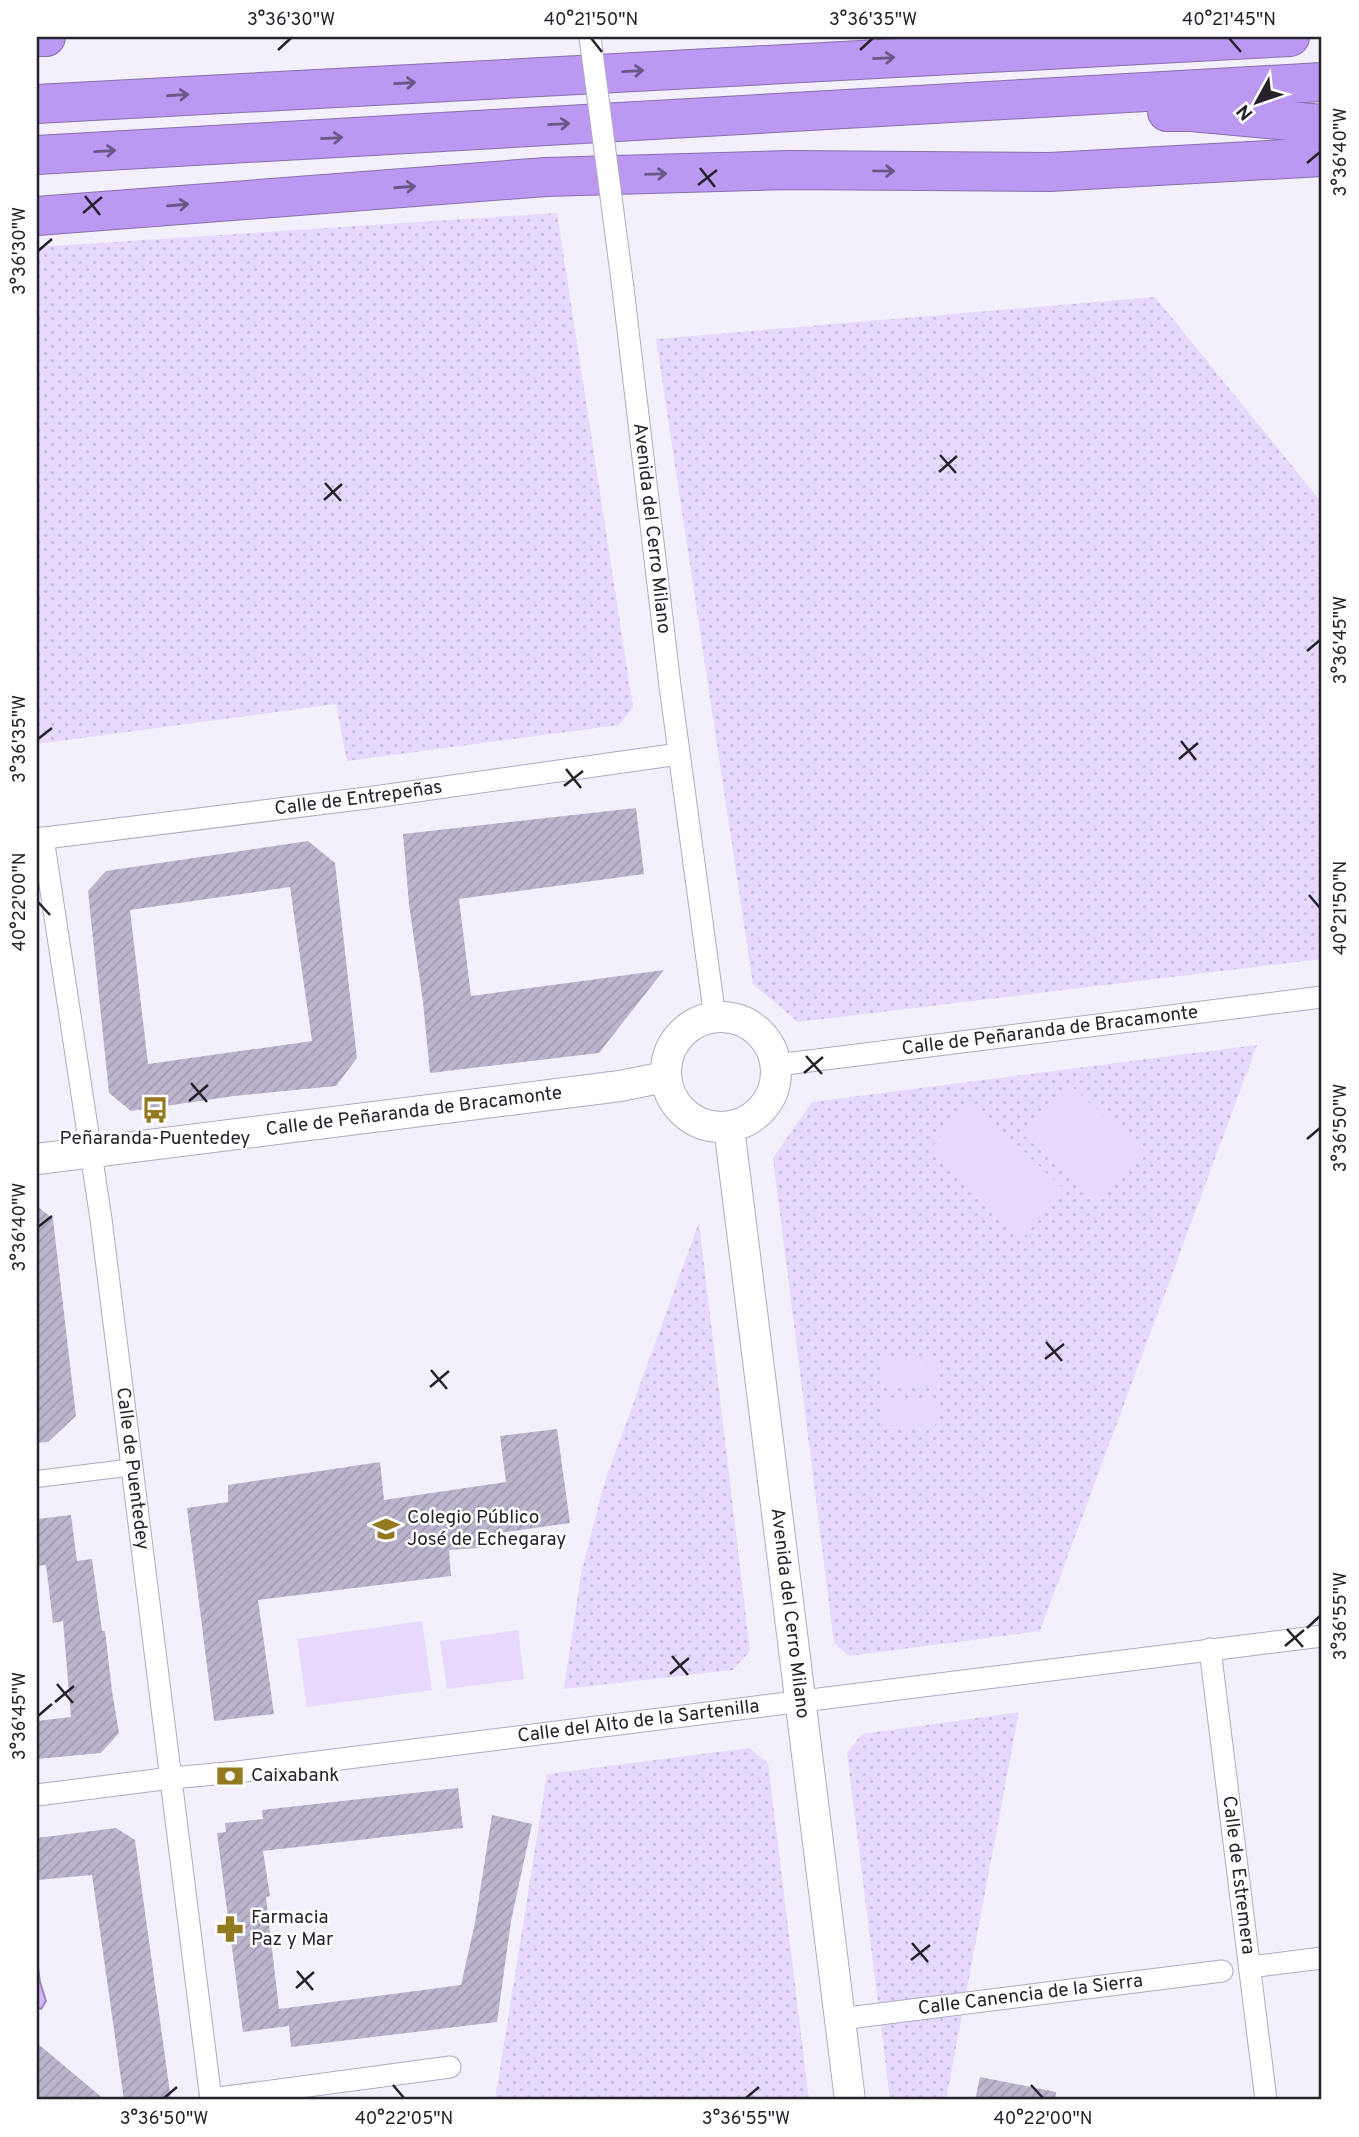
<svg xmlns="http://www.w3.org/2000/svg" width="1359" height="2137" font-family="Overpass,sans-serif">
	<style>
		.park { fill: url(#park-dots) }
		.pitch { fill: #e6d9fd }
		.water { fill: #d0b7fa; stroke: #9d8abc; stroke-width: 2 }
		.building { fill: url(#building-hatch); fill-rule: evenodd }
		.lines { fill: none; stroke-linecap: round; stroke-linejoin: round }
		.pedestrian-casing { stroke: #b2a9c3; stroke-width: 18 }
		.minor-casing { stroke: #b2a9c3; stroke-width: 23 }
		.secondary-casing { stroke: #b2a9c3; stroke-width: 32 }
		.motorway-casing { stroke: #876fac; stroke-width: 40 }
		.pedestrian { stroke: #fff; stroke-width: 16 }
		.minor { stroke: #fff; stroke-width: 21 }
		.secondary { stroke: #fff; stroke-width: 30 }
		.motorway { stroke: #bb98f1; stroke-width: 38 }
		.minor-bridge-casing { stroke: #b2a9c3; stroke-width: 23; stroke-linecap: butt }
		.minor-bridge { stroke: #fff; stroke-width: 21 }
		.oneway { stroke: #695785 }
		.ticks { fill: none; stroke: #26222c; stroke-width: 2.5 }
		.labels { text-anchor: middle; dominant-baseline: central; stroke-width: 5; stroke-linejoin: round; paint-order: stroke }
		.street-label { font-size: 19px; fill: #26222c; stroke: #fff }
		.poi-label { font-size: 19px; fill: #26222c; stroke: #fff; text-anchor: start }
		.neatline { fill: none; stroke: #26222c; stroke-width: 2.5 }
		.ticks-label { font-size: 18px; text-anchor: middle; fill: #26222c }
	</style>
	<defs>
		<pattern id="park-dots" width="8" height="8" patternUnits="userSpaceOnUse" patternTransform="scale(1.75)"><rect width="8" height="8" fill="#e6d9fd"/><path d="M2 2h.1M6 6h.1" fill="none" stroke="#c5bad9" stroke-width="1.8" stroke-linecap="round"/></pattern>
		<pattern id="building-hatch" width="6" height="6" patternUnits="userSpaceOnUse" patternTransform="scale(1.75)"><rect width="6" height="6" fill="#bdb4ce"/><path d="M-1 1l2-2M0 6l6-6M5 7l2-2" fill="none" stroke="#a29ab1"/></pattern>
	</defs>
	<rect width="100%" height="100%" fill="#f4f0fb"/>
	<g class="park">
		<polygon points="557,213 633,707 619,725 347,761 336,704 37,744 37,247"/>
		<polygon points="1155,297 1322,503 1322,959 798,1022 753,984 656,339"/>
		<polygon points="1257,1045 1040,1631 849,1656 834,1643 773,1158 812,1102"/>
		<polygon points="699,1222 750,1651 733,1670 564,1689 581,1574 604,1484"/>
		<polygon points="1019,1712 946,2100 890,2100 847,1753 862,1734"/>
		<polygon points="749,1748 768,1763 809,2100 495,2100 547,1774"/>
	</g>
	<g class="pitch">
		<polygon points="1068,1083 1144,1153 1099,1203 1022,1134"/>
		<polygon points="972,1103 1066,1191 1022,1239 928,1151"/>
		<polygon points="883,1358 938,1361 936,1388 881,1386"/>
		<polygon points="882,1397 937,1400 935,1427 880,1425"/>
		<polygon points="422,1621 432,1690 307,1707 297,1639"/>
		<polygon points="518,1630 524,1679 447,1689 440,1641"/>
	</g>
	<polygon class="water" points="37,1961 40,1982 46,2001 41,2009 37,2007"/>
	<g class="building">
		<polygon points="636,808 644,874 459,899 471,996 664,970 599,1053 430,1073 423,1002 409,904 403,834"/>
		<path d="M308,841L335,863L357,1058L336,1086L234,1096L131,1111L109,1093L88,891L106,871ZM290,887L312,1041L148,1064L130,910Z"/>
		<polygon points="37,1206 53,1219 76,1416 48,1442 37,1443"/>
		<polygon points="557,1429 570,1523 491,1534 492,1547 449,1550 451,1576 258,1600 274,1714 214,1721 187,1508 228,1502 228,1485 380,1462 384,1500 506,1482 500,1436"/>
		<polygon points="71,1515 77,1561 92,1559 102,1631 105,1631 112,1691 119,1733 101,1753 37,1759 37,1721 71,1717 63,1621 53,1623 46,1565 37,1566 37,1519"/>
		<polygon points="458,1788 463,1828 263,1851 270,1896 266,1897 279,2009 461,1985 475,1923 492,1815 532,1824 511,1921 497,2022 291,2047 289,2026 243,2032 217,1833 226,1832 225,1823 263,1819 262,1810"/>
		<polygon points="116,1828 135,1840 171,2100 124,2100 92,1875 37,1880 37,1838"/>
		<polygon points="37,2043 105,2100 37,2100"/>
		<polygon points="980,2077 1056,2092 1055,2100 975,2100"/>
	</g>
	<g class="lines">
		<defs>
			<polyline id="pedestrian" points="37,1479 134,1467"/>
			<g id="minor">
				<path id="s1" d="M623,288L670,686L715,1018"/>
				<path id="s2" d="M43,838L101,1219L211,2100"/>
				<path id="s3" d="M37,839L367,798L679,754"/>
				<path id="s4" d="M777,1065L1322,997"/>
				<path id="s5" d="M1210,1649L1266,2100"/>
				<path id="s6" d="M37,1795L171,1778L237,1772L1322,1636"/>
				<polyline points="1250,1967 1322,1958"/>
				<path id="s7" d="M840,2019L1222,1971"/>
				<polyline points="211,2099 450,2067"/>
			</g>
			<g id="secondary">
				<circle cx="721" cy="1072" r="55"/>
				<path id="s8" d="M729,1127L850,2100"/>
				<path id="s9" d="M37,1159L620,1086L665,1077"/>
			</g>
			<g id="motorway">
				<polyline points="37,37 46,37"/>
				<polyline points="37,104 1290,37"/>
				<polyline points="1167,112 1191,112 1322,124"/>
				<polyline points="37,155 1322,82"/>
				<polyline points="37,216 546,177 789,170 1050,172 1322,157"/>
			</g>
		</defs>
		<use href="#pedestrian" class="pedestrian-casing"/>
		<use href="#minor" class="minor-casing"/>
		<use href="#secondary" class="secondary-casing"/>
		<use href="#motorway" class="motorway-casing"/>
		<use href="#pedestrian" class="pedestrian"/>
		<use href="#minor" class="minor"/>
		<use href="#secondary" class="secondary"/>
		<use href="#motorway" class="motorway"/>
		<defs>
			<polyline id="minor-bridge" points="590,37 623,288"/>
		</defs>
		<use href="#minor-bridge" class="minor-bridge-casing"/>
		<use href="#minor-bridge" class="minor-bridge"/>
	</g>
	<defs><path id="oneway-shaft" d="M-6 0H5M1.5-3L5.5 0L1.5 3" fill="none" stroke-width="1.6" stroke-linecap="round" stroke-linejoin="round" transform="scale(1.75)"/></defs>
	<g class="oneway">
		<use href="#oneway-shaft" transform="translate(884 58) rotate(-3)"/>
		<use href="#oneway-shaft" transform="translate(633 71) rotate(-3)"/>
		<use href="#oneway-shaft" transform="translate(405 83) rotate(-3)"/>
		<use href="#oneway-shaft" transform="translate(178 95) rotate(-4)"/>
		<use href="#oneway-shaft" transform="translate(559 124) rotate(-3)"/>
		<use href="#oneway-shaft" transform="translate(332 138) rotate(-3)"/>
		<use href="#oneway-shaft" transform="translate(105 151) rotate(-3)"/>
		<use href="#oneway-shaft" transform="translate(884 171) rotate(1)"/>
		<use href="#oneway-shaft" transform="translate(656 174) rotate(-2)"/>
		<use href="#oneway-shaft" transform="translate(405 187) rotate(-4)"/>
		<use href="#oneway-shaft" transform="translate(178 205) rotate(-5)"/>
	</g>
	<path class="ticks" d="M591,38L602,52M1229,38L1241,52M278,50L291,38M860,50L873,38M1307,163L1320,152M700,168L715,187M698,185L717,170M85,196L100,215M83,213L102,197M38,251L52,239M940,455L956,473M939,472L957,456M325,483L341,501M324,500L342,484M1307,651L1320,640M38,739L52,728M1181,741L1196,760M1179,759L1198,743M566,769L581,788M564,786L583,771M1309,895L1320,908M38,902L50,915M806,1056L822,1074M804,1073L823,1057M191,1083L207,1102M189,1101L208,1085M1307,1139L1320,1128M38,1227L52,1216M1046,1342L1062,1361M1045,1359L1064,1344M431,1370L447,1389M430,1387L449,1371M1307,1628L1320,1616M1287,1629L1303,1647M1285,1646L1304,1630M672,1656L688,1675M670,1674L689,1658M57,1684L73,1703M55,1702L74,1686M38,1716L52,1704M912,1943L928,1962M911,1960L930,1945M297,1971L313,1990M296,1988L314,1972M393,2085L404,2098M1031,2085L1043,2098M164,2098L177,2087M746,2098L759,2087"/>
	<defs>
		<symbol id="bus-bare" viewBox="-9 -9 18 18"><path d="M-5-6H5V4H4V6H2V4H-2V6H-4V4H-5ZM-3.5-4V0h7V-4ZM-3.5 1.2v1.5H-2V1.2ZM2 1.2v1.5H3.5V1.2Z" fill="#937920" stroke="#fff" stroke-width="2.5" paint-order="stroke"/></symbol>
		<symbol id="school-bare" viewBox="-9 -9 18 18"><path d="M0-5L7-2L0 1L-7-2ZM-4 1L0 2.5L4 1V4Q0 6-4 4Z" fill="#937920" stroke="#fff" stroke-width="2.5" paint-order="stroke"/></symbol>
		<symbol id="bank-bare" viewBox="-9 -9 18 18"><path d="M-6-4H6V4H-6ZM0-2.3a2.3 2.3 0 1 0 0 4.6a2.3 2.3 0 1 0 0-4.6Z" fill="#937920" stroke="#fff" stroke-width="2.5" paint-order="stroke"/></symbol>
		<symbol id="pharmacy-bare" viewBox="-9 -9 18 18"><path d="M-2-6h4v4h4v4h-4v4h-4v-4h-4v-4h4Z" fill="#937920" stroke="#fff" stroke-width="2.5" paint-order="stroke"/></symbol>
	</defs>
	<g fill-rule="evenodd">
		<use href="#bus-bare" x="136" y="1091" width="38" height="38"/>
		<use href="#school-bare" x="367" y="1510" width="38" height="38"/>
		<use href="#bank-bare" x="211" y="1757" width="38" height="38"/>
		<use href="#pharmacy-bare" x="211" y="1910" width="38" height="38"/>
	</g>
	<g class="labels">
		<g class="street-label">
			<text stroke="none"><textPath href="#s1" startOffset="242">Avenida del Cerro Milano</textPath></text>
			<text stroke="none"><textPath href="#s3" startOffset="324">Calle de Entrepeñas</textPath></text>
			<text stroke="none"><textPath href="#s4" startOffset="275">Calle de Peñaranda de Bracamonte</textPath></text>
			<text stroke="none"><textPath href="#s9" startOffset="380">Calle de Peñaranda de Bracamonte</textPath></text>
			<text stroke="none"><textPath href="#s2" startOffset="637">Calle de Puentedey</textPath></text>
			<text stroke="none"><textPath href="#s8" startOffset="490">Avenida del Cerro Milano</textPath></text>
			<text stroke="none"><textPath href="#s6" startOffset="606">Calle del Alto de la Sartenilla</textPath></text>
			<text stroke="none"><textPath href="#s5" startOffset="228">Calle de Estremera</textPath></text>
			<text stroke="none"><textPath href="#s7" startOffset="192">Calle Canencia de la Sierra</textPath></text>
		</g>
		<g class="poi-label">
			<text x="155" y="1139" text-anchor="middle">Peñaranda-Puentedey</text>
			<text x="407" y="1518">Colegio Público<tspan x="407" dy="22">José de Echegaray</tspan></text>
			<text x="251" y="1776">Caixabank</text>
			<text x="251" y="1918">Farmacia<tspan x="251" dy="22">Paz y Mar</tspan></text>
		</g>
	</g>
	<rect width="1359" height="2137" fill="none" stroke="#ffffff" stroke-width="77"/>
	<g transform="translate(1257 102) rotate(230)" stroke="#ffffff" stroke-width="5" paint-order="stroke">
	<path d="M0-5L12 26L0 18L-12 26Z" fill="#26222c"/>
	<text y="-10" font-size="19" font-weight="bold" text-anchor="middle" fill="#26222c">N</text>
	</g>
	<rect x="38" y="38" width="1282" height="2060" class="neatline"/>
	<g class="ticks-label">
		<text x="291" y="25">3°36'30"W</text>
		<text x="591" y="25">40°21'50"N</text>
		<text x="873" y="25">3°36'35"W</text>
		<text x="1229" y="25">40°21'45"N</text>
		<text transform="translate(1340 152) rotate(-90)" y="6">3°36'40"W</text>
		<text transform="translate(19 251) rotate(-90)" y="6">3°36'30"W</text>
		<text transform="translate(1340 640) rotate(-90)" y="6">3°36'45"W</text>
		<text transform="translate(19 739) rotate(-90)" y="6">3°36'35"W</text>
		<text transform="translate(19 902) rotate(-90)" y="6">40°22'00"N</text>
		<text transform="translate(1340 908) rotate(-90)" y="6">40°21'50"N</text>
		<text transform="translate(1340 1128) rotate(-90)" y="6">3°36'50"W</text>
		<text transform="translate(19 1227) rotate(-90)" y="6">3°36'40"W</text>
		<text transform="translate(1340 1616) rotate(-90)" y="6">3°36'55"W</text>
		<text transform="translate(19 1716) rotate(-90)" y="6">3°36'45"W</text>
		<text x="164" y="2124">3°36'50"W</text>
		<text x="404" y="2124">40°22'05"N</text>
		<text x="746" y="2124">3°36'55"W</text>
		<text x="1043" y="2124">40°22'00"N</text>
	</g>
</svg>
